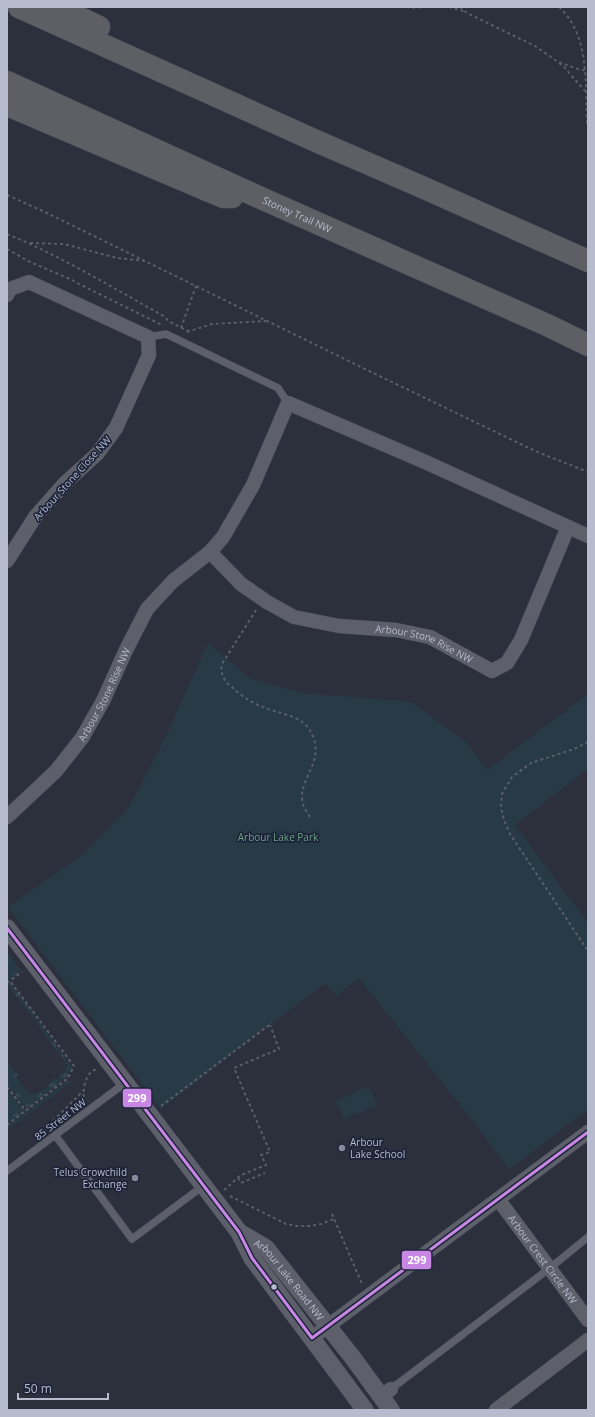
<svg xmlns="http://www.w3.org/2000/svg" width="595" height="1417" font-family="'Open Sans',sans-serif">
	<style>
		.grass { fill: url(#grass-tufts) }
		.park { fill: #273a45 }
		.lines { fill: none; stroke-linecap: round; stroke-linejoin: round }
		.service-casing { stroke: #494c56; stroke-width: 8 }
		.minor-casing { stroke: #494c56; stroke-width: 15 }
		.tertiary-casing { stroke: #494c56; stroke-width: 18 }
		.motorway-casing { stroke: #494c59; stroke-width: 23 }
		.path { stroke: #5a5e68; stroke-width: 2; stroke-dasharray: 3 3; stroke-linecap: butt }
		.service { stroke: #5d606a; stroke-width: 7 }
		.minor { stroke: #5d606a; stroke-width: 14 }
		.tertiary { stroke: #5d606a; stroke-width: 17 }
		.motorway { stroke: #5d5f64; stroke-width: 22 }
		.bus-1-casing { stroke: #1d243a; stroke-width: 6 }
		.bus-1 { stroke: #c787e3; stroke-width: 3 }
		.poi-dot { fill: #868a9b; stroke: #1d243a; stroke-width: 1.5 }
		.bus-dot { fill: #b6bbce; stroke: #1d243a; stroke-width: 1.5 }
		.labels { text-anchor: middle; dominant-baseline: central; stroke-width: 3.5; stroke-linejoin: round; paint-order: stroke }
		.street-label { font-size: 10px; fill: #b6bbce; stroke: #1d243a }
		.park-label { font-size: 10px; fill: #6ba182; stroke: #1d243a }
		.poi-label { font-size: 10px; fill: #b6bbce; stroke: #1d243a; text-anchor: start }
		.line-badge { stroke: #1d243a; stroke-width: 1.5 }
		.badge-label { font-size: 11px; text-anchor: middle; font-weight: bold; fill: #fff }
	</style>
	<defs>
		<pattern id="grass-tufts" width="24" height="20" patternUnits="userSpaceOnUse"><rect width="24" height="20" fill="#273a45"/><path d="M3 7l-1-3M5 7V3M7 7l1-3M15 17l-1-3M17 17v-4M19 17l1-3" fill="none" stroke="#44555f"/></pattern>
	</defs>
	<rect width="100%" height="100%" fill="#2c303d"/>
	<g class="grass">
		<polygon points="7,952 21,971 7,982"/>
		<polygon points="10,982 72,1067 68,1076 27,1109 7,1085 7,1061 18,1075 16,1077 30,1095 33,1093 35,1095 47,1087 46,1086 55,1078 56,1080 59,1078 58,1077 67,1071 65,1069 68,1066 37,1024 38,1023 7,985"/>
		<polygon points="69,1079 71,1082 7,1130 7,1127"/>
		<polygon points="7,1090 25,1111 7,1125"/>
	</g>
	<g class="park">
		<polygon points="208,643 250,678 302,693 411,702 465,741 487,770 588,694 588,769 515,825 588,923 588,1109 509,1170 479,1129 359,978 336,996 326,983 272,1023 161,1109 8,907 81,856 129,807 167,734"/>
		<polygon points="369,1086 377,1105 344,1119 336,1101"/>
	</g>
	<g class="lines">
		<defs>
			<g id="service">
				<polyline points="148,337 166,334 278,388 288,403"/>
				<polyline points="55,1135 132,1239 203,1186"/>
				<polyline points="7,1171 125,1083"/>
				<polyline points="391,1389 550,1268 588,1237"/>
			</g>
			<g id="minor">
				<polyline points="7,295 10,289 29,282 148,337 149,355 116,428 97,454 65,483 35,517 7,561"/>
				<path id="s1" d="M210,552L241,584L267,602L294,617L339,626L396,630L430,637L492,671L507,663L521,640L568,527"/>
				<path id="s2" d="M7,817L56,771L82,738L103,701L126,650L147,609L173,581L210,552L223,537L253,485L288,403L423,461L588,536"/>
				<path id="s3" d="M498,1199L588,1320"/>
				<polyline points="312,1338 588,1132"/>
				<polyline points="381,1397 391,1389"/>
				<polyline points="496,1410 588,1340"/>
			</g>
			<g id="tertiary">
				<polyline points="7,928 239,1232 252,1258 365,1410"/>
				<path id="s4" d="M239,1232L266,1248L353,1358L391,1410"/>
			</g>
			<g id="motorway">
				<polyline points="19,7 316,141 422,187 588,261"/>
				<polyline points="57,7 99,27"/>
				<path id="s5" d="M7,82L263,199L547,325L588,345"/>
				<polyline points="7,105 223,197 232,197"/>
			</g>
		</defs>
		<use href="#service" class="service-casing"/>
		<use href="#minor" class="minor-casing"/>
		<use href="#tertiary" class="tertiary-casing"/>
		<use href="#motorway" class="motorway-casing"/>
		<g class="path">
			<polyline points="406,7 417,8 421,7"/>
			<polyline points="449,7 466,12"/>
			<polyline points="460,7 467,13 535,46 558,62 578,69 588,71"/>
			<path d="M559,7C590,35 585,84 587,122L588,125"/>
			<polyline points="559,63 564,67 585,91"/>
			<polyline points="7,195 47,213 365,369 535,451 588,472"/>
			<path d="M7,234C61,256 111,287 162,315L170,322L188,331"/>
			<polyline points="30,243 64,244 117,258 145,261"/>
			<polyline points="7,249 28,261 72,280 77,283 162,325"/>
			<polyline points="181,328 196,286"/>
			<polyline points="187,332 212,324 266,321"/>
			<path d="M256,610L222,664C220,674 224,681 232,687C243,698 256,705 271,710C283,714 297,716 307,726C310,730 312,734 314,739C321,765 302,775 302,798C302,805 306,811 310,817"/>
			<polyline points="588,742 574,749 531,763 512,777 502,794 501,807 504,820 510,834 588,951"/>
			<polyline points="7,983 22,972"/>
			<polyline points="7,1087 26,1111"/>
			<polyline points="83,1103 84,1091"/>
			<polyline points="161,1106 272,1023"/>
			<polyline points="7,1125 68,1078 74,1066 10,981"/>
			<polyline points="50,1126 51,1123 84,1090 85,1082 89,1074 96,1069"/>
			<polyline points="38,1136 43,1130 48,1128"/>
			<polyline points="238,1178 241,1183 265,1173"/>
			<polyline points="224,1190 241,1175 266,1165 261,1155 270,1152 234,1068 279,1049 270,1025"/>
			<polyline points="230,1196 286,1224 297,1226 310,1226 321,1224 334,1219"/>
			<polyline points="332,1214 362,1284"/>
		</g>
		<use href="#service" class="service"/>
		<use href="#minor" class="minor"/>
		<use href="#tertiary" class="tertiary"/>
		<use href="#motorway" class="motorway"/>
		<defs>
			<polyline id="bus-1" points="7,928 239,1232 252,1258 312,1338 588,1132"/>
		</defs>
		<use href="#bus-1" class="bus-1-casing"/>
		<use href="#bus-1" class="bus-1"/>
	</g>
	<g class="poi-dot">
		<circle cx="342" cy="1148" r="4"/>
		<circle cx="135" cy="1178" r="4"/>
	</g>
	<circle class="bus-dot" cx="274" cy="1287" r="3.5"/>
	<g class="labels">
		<g class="street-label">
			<text stroke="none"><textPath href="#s5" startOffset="319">Stoney Trail NW</textPath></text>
			<text transform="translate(72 478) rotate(-48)">Arbour Stone Close NW</text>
			<text stroke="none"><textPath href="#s1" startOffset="241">Arbour Stone Rise NW</textPath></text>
			<text stroke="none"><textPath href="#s2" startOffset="158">Arbour Stone Rise NW</textPath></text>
			<text transform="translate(60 1119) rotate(-37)">85 Street NW</text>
			<text stroke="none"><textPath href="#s3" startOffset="75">Arbour Crest Circle NW</textPath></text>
			<text stroke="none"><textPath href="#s4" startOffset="70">Arbour Lake Road NW</textPath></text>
		</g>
		<g class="park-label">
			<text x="278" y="837">Arbour Lake Park</text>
		</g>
		<g class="poi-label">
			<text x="350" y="1142">Arbour<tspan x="350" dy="12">Lake School</tspan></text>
			<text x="127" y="1172" text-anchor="end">Telus Crowchild<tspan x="127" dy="12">Exchange</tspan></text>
		</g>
	</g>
	<g class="line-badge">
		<rect x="122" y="1088" width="30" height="20" rx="4" fill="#c787e3"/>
		<rect x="401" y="1250" width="31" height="20" rx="4" fill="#c787e3"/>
	</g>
	<g class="badge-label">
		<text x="137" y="1102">299</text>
		<text x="417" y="1264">299</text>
	</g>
	<rect width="595" height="1417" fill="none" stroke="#b6bbce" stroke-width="16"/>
	<path d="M18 1393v6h90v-6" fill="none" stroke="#b6bbce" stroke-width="2"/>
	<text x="24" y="1393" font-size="12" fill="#b6bbce" stroke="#1d243a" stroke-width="3" paint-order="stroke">50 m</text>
</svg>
